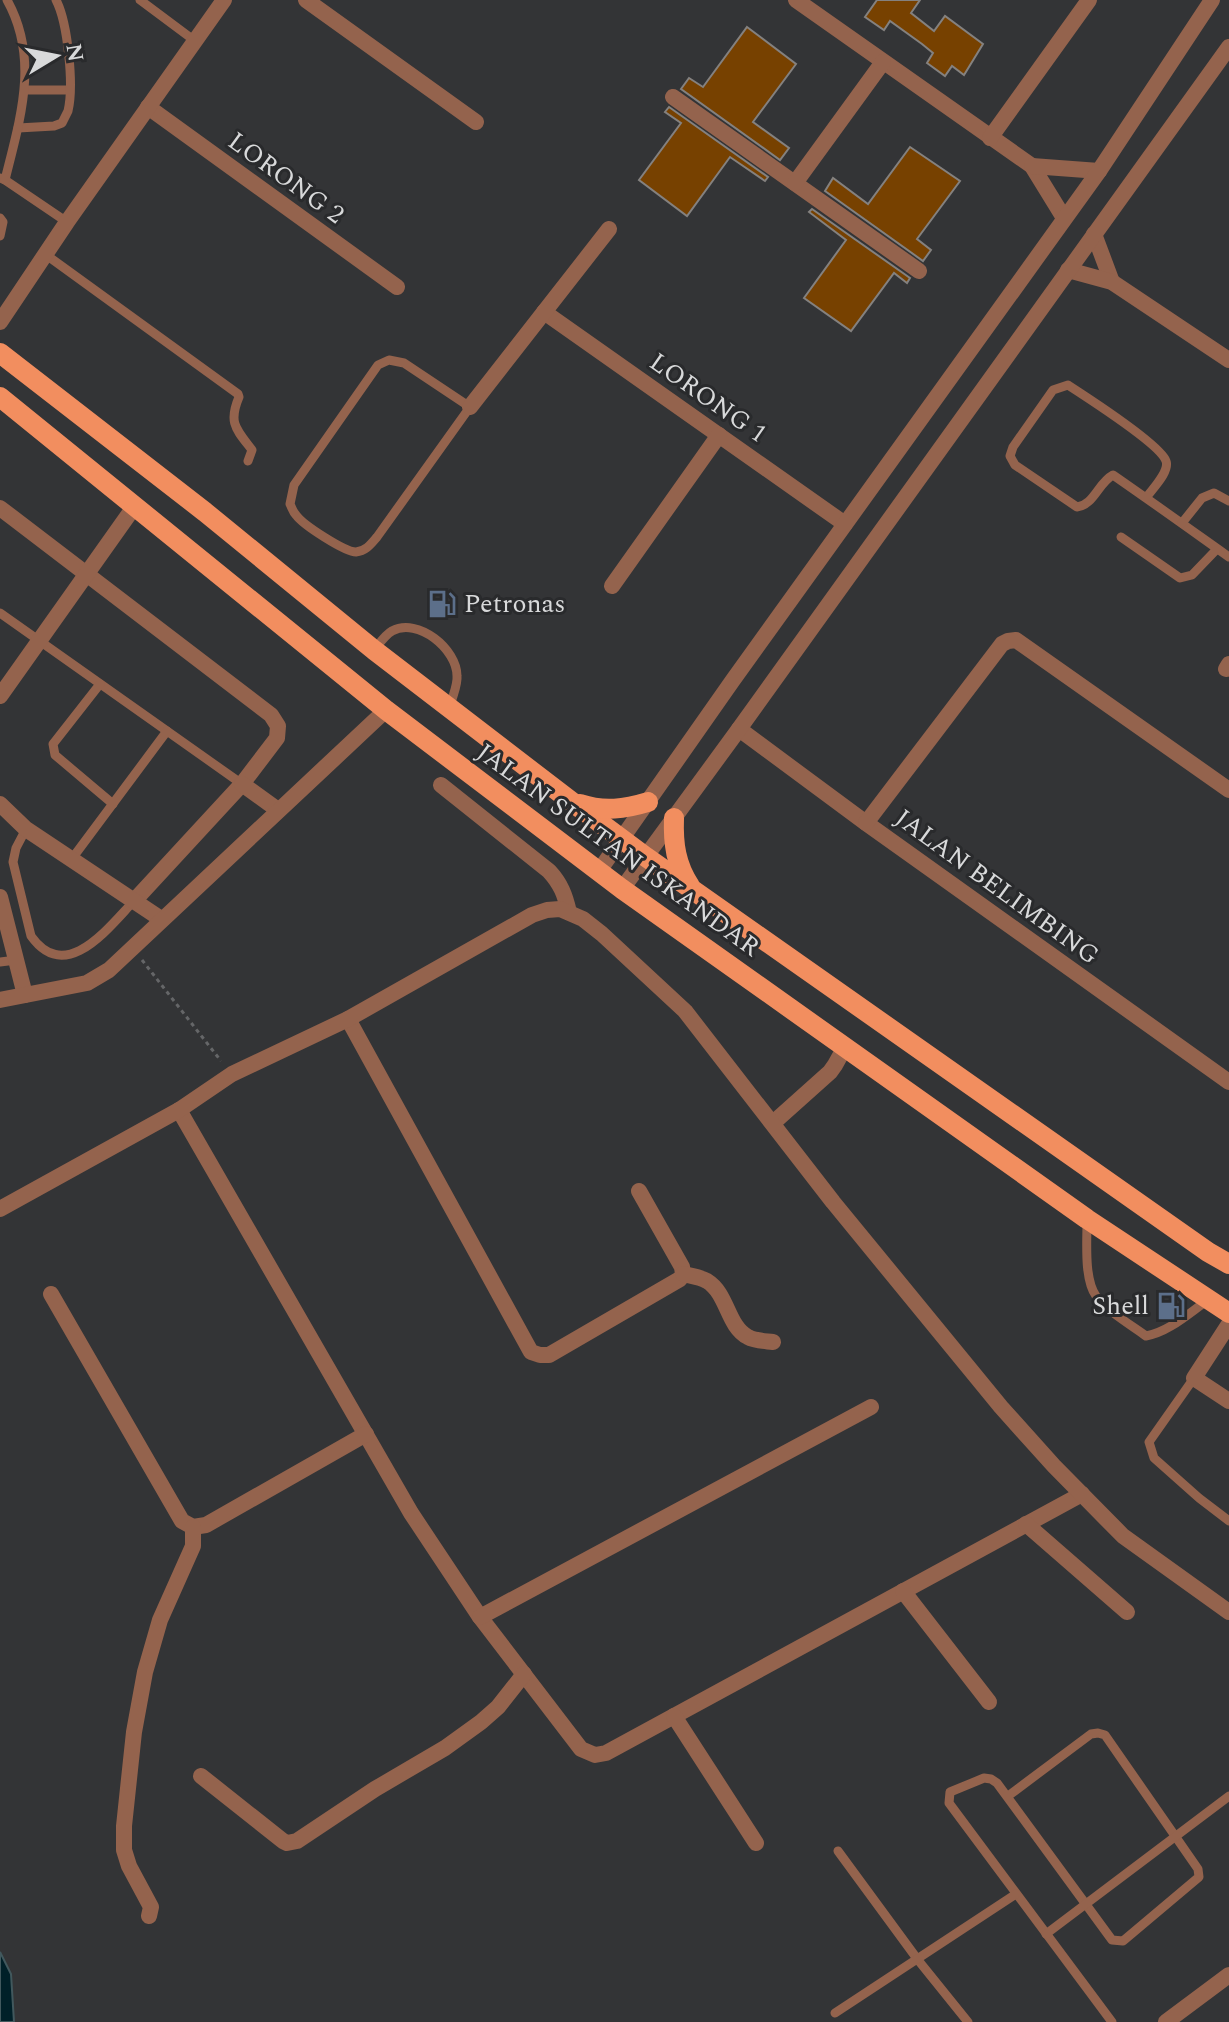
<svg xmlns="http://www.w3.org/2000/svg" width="1229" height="2022" font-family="Spectral,serif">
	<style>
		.water { fill: #002028; stroke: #41585d; stroke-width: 2 }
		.building { fill: #774100; stroke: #84817f; stroke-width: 2 }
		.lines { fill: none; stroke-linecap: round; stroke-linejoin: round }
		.path { stroke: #656668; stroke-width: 3; stroke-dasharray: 4 4; stroke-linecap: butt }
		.service { stroke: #94634d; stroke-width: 9 }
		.minor { stroke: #94634d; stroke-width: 16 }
		.tertiary { stroke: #94634d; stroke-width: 16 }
		.primary { stroke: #f28e5f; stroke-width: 20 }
		.labels { text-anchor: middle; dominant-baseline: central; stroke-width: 6; stroke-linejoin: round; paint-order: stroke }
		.street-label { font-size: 26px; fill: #d8d9da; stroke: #292a2c }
		.poi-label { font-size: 26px; fill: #d8d9da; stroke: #292a2c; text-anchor: start }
	</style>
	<rect width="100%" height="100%" fill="#333436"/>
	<polygon class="water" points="0,1952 11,1974 14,2022 0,2022"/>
	<g class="building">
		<polygon points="877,0 920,0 911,13 934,31 945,16 983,44 964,75 952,66 945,76 927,63 933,53 922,44 890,21 884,30 865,17"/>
		<polygon points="747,27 796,64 753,122 789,148 780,160 681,89 689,78 703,87"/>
		<polygon points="669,107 768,177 765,181 730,157 687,216 639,180 681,123 665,112"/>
		<polygon points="910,147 960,181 917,239 931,250 923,261 825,191 833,178 868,204"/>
		<polygon points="812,209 910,278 907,283 894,273 851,331 804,298 846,240 809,212"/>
	</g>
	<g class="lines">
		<polyline class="path" points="142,960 221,1061"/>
		<g class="service">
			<polyline points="140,0 195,41"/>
			<polyline points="25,90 69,90"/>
			<path d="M18,128L54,126L62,123C64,119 66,115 68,111C74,86 68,23 56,0"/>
			<polyline points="0,178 5,180 67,222"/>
			<path d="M5,180C20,119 40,59 7,0"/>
			<polyline points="0,218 3,222 0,236"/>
			<path d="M45,254L238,394L239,397C228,423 236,429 252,450L248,461"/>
			<path d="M389,360L404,363L470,407L377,537C371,544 366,551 356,552C345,552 303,525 296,515C293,512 292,508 290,504L294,485L378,365Z"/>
			<path d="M1146,498C1152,489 1170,472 1166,461C1161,445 1085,396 1068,385L1053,390L1013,447L1010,456L1015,465L1077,507C1094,505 1098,483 1113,475C1152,502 1191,530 1229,557"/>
			<polyline points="1182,523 1202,498 1214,493 1229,501"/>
			<polyline points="1121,537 1180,578 1192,575 1217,549"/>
			<polyline points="0,613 242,784"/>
			<path d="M374,650C379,644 385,635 392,631C418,617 457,649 457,676C458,685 452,697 450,707"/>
			<polyline points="100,684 53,744 55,755 113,804"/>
			<path d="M26,829L16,848L13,862L31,936C66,985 108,928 134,901"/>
			<polyline points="71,860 167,731"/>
			<polyline points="0,962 16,960"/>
			<path d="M1087,1221C1087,1243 1084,1279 1096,1296C1107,1311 1131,1325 1146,1336C1169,1332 1189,1313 1208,1300"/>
			<polyline points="1194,1378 1149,1442 1154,1458 1199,1498 1229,1521"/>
			<polyline points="1008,1796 1091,1734 1098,1733 1105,1735 1198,1869 1199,1877 1123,1941 1112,1940 997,1783 991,1779 984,1778 950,1792 949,1803 1112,2022"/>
			<polyline points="838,1851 918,1960 968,2022"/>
			<polyline points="1046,1934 1229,1796"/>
			<polyline points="835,2013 1016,1894"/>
		</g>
		<g class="minor">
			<polyline points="306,0 476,122"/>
			<polyline points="796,0 1032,166 1064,218"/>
			<polyline points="673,97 919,271"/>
			<polyline points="148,107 397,287"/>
			<polyline points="990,138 1089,0"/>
			<polyline points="1032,166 1099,171"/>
			<polyline points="795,183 883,62"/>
			<polyline points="1094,234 1112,282"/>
			<polyline points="1068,270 1112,282 1229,360"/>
			<polyline points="544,312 845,524"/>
			<polyline points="0,322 67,222 224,0"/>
			<polyline points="470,407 609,229"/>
			<polyline points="0,508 271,715 278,726 277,738 242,784 134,901"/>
			<polyline points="612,586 719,435"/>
			<polyline points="1226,669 1229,664"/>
			<polyline points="0,696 134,507"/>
			<polyline points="739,729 866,823 1229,1082"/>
			<polyline points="242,784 278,810"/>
			<path d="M441,785L549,871C561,884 565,895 569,912"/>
			<polyline points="0,804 26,829 161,919"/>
			<polyline points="866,823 1002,644 1008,641 1016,640 1229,790"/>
			<polyline points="0,897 25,995"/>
			<polyline points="0,1000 87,983 109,970 386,710"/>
			<polyline points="348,1019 531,1352 540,1355 549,1355 680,1279 683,1274 682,1267 639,1191"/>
			<polyline points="179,1110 411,1513 480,1617 581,1749 595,1755 606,1753 1082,1494"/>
			<polyline points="773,1123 830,1072 835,1065 845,1047"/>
			<polyline points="0,1209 179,1110 232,1074 348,1019 532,915 547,910 560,909 583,919 602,934 685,1011 833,1202 1001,1407 1054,1466 1123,1536 1229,1612"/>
			<path d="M683,1274C691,1276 700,1277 707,1281C728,1294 727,1326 748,1337C755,1341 765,1341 773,1342"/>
			<polyline points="51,1294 182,1521 193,1527 206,1525 366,1434"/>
			<polyline points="1229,1324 1194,1378 1229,1401"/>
			<polyline points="1026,1524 1127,1612"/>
			<polyline points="903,1591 989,1702"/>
			<polyline points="480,1617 871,1407"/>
			<polyline points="674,1716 756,1843"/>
			<polyline points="201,1776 283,1841 287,1843 297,1841 375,1789 445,1748 481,1722 498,1707 524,1674"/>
			<polyline points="149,1916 151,1907 129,1866 124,1850 124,1826 134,1732 145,1672 160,1620 193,1546 193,1527"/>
			<polyline points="1166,2022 1229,1975"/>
		</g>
		<g class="tertiary">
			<polyline points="599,871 733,680 1099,171 1212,0"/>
			<polyline points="622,889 739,729 1229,47"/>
		</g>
		<g class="primary">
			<polyline points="0,353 205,512 374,650 572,802 646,857 1208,1252 1229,1264"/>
			<polyline points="0,397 386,710 622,889 1087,1219 1229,1313"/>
			<path d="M580,804C604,812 625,809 648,802"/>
			<path d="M674,818C673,844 676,865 690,886"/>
		</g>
	</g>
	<defs>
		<symbol id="fuel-bare" viewBox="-9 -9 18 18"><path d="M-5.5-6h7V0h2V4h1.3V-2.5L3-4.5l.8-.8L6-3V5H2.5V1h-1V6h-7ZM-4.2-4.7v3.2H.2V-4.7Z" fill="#5c6f8a" stroke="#292a2c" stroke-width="2.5" paint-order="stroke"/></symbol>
	</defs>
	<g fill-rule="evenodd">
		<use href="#fuel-bare" x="422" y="584" width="40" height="40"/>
		<use href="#fuel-bare" x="1151" y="1286" width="40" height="40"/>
	</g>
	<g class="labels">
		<g class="street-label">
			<text transform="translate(286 178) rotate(36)">LORONG 2</text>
			<text transform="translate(708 398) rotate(35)">LORONG 1</text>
			<text transform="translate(618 850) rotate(36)">JALAN SULTAN ISKANDAR</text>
			<text transform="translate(997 887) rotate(36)">JALAN BELIMBING</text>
		</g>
		<g class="poi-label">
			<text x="464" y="604">Petronas</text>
			<text x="1149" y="1306" text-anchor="end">Shell</text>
		</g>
	</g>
	<g transform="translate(56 56) rotate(80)" stroke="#292a2c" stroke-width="6" paint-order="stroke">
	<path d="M0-6L14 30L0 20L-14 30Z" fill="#d8d9da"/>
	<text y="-12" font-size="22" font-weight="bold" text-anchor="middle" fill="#d8d9da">N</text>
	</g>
</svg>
